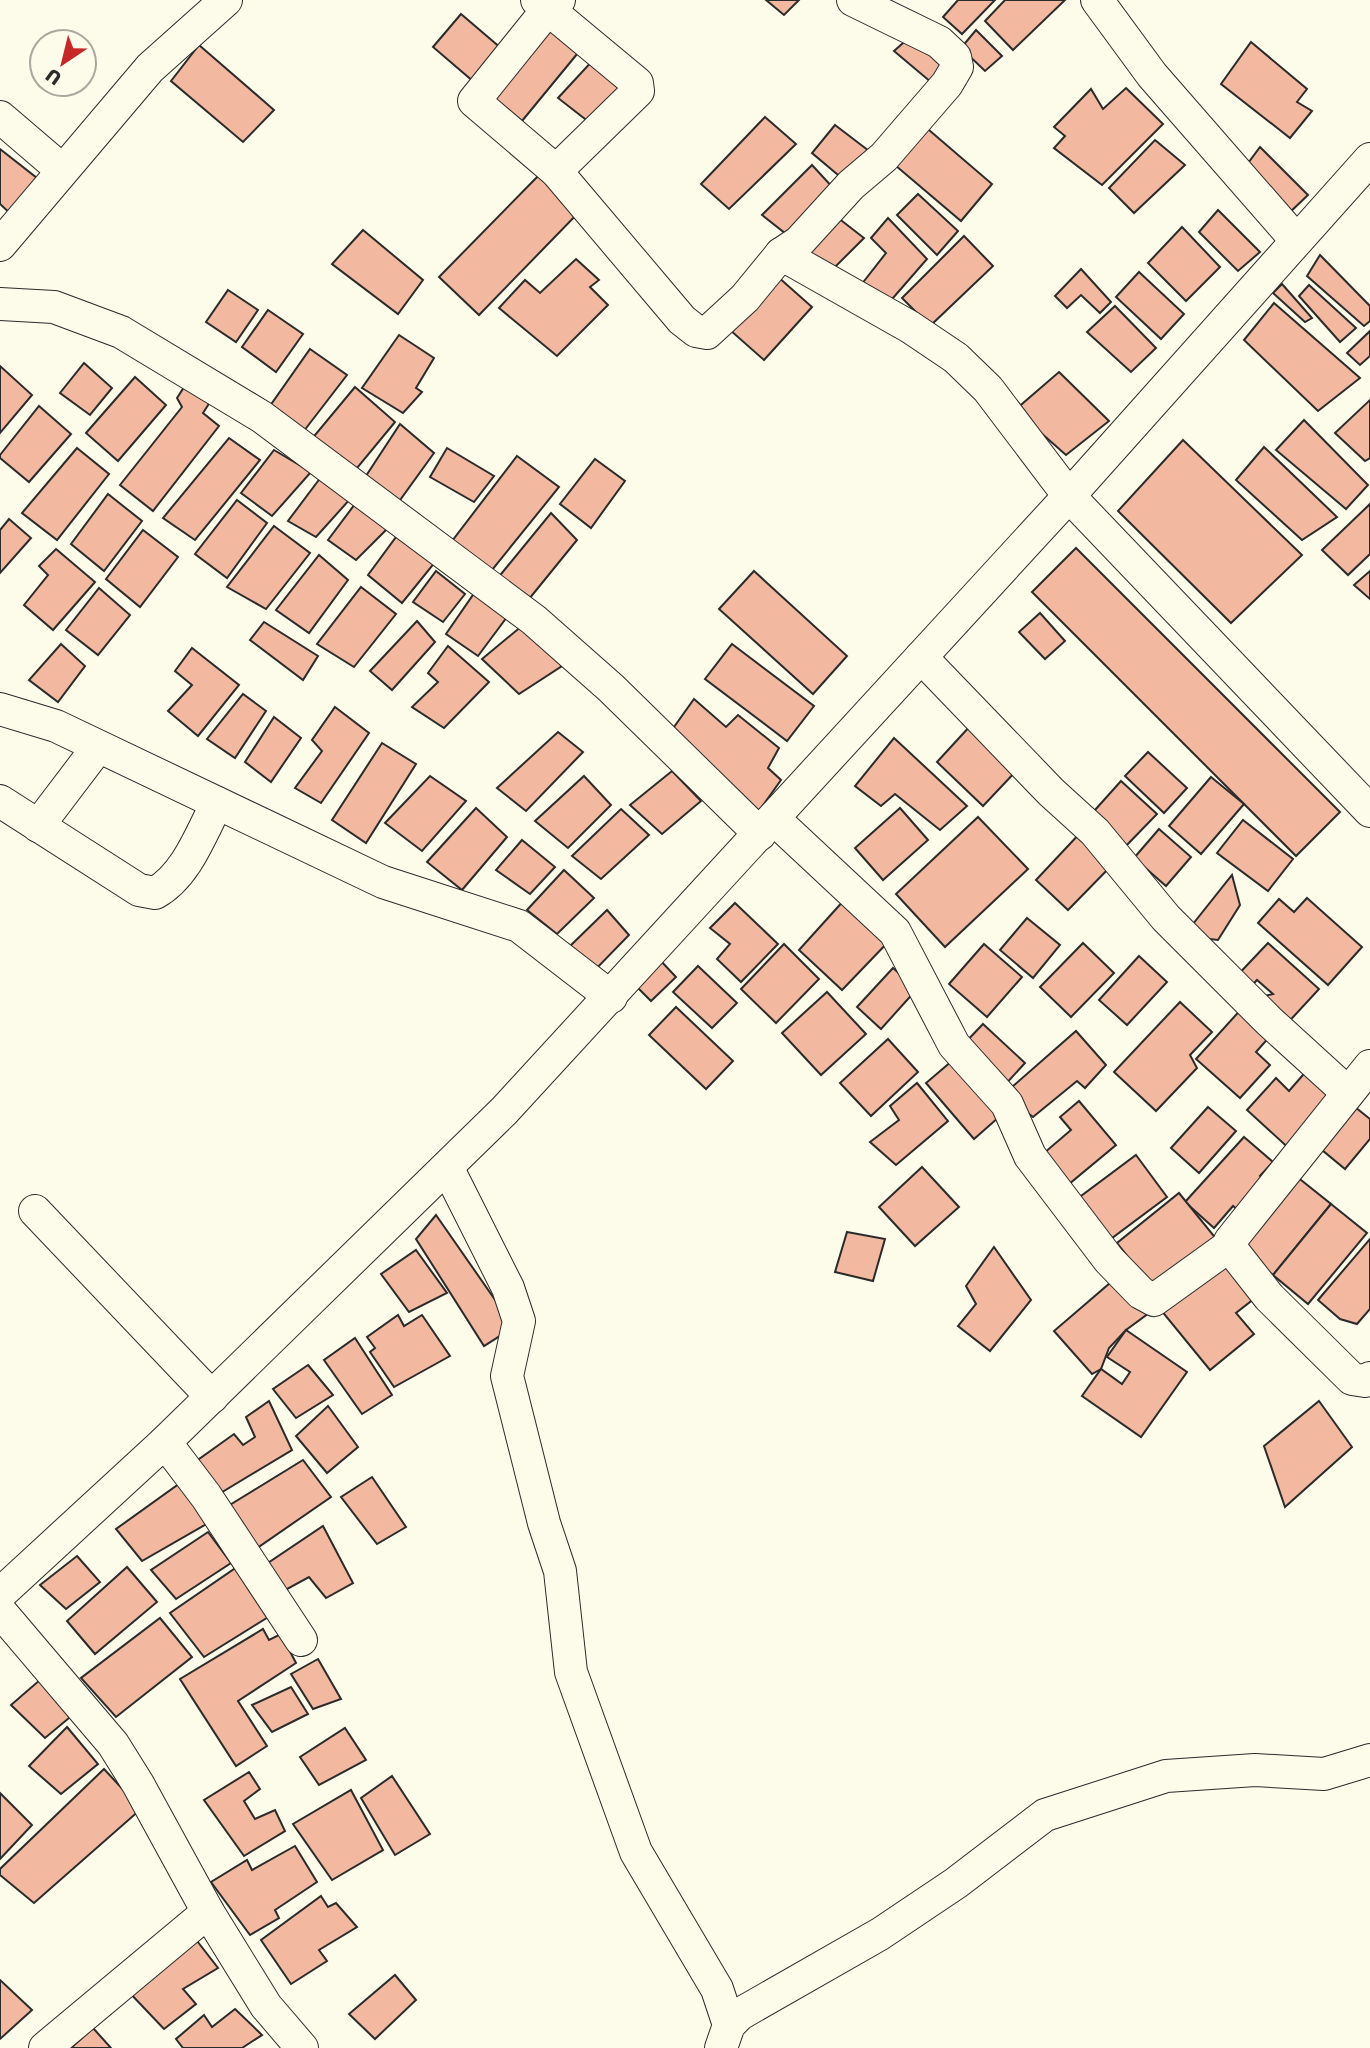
<svg xmlns="http://www.w3.org/2000/svg" width="1370" height="2048" font-family="Rubik,sans-serif">
	<style>
		.building { fill: #f2b8a0; stroke: #2b2b2b; stroke-width: 2 }
		.lines { fill: none; stroke-linecap: round; stroke-linejoin: round }
		.minor-casing { stroke: #2b2b2b; stroke-width: 34 }
		.minor { stroke: #fdfbea; stroke-width: 32 }
	</style>
	<rect width="100%" height="100%" fill="#fdfbea"/>
	<g class="building">
		<polygon points="766,0 799,0 784,15"/>
		<polygon points="958,0 995,0 962,34 943,17"/>
		<polygon points="1005,0 1065,0 1013,50 985,21"/>
		<polygon points="461,14 509,55 481,88 433,47"/>
		<polygon points="547,18 582,48 522,121 487,92"/>
		<polygon points="976,30 1002,56 985,71 961,48"/>
		<polygon points="912,35 950,66 932,83 894,51"/>
		<polygon points="1251,42 1307,89 1297,102 1312,111 1290,138 1221,84"/>
		<polygon points="199,45 274,110 243,142 171,81"/>
		<polygon points="594,59 634,89 594,126 558,98"/>
		<polygon points="1126,88 1163,124 1102,185 1054,148 1065,136 1054,127 1091,89 1103,109"/>
		<polygon points="765,117 796,144 729,209 701,184"/>
		<polygon points="922,124 992,184 961,221 889,160"/>
		<polygon points="835,125 873,154 844,180 812,153"/>
		<polygon points="1155,140 1185,165 1134,213 1109,188"/>
		<polygon points="1260,147 1308,195 1287,215 1243,170"/>
		<polygon points="0,149 42,182 14,217 0,204"/>
		<polygon points="812,165 836,191 795,241 762,215"/>
		<polygon points="544,170 583,208 479,315 439,277"/>
		<polygon points="918,194 958,231 937,255 897,215"/>
		<polygon points="1218,210 1260,252 1238,271 1199,232"/>
		<polygon points="833,214 864,238 825,277 798,254"/>
		<polygon points="888,218 927,259 886,306 861,285 886,253 871,238"/>
		<polygon points="1182,227 1220,267 1186,301 1148,263"/>
		<polygon points="363,230 423,280 398,314 332,264"/>
		<polygon points="964,236 993,266 930,326 902,298"/>
		<polygon points="1320,255 1370,306 1370,321 1364,326 1307,276"/>
		<polygon points="576,259 599,280 590,287 608,305 557,356 499,308 525,280 540,293"/>
		<polygon points="1081,269 1111,302 1100,313 1081,295 1067,308 1055,296"/>
		<polygon points="1139,272 1184,314 1161,339 1116,297"/>
		<polygon points="777,276 812,307 764,360 730,330"/>
		<polygon points="1282,284 1312,318 1305,322 1273,293"/>
		<polygon points="1309,285 1356,328 1340,342 1299,296"/>
		<polygon points="228,290 258,310 236,342 206,322"/>
		<polygon points="1274,303 1360,378 1318,411 1244,340"/>
		<polygon points="1115,306 1156,348 1131,372 1087,332"/>
		<polygon points="268,310 303,334 276,372 242,347"/>
		<polygon points="1370,331 1370,356 1360,365 1347,353"/>
		<polygon points="399,335 434,358 416,388 422,392 403,413 362,388"/>
		<polygon points="310,349 347,375 300,436 265,413"/>
		<polygon points="84,363 112,388 90,415 60,393"/>
		<polygon points="0,366 32,395 0,433"/>
		<polygon points="1059,372 1109,421 1066,455 1015,410"/>
		<polygon points="135,377 166,405 118,461 86,433"/>
		<polygon points="188,381 212,399 203,413 219,426 153,511 120,485 182,407 177,398"/>
		<polygon points="355,387 395,422 353,473 310,441"/>
		<polygon points="1370,400 1370,458 1365,461 1335,433"/>
		<polygon points="39,406 71,434 29,482 0,458 0,455"/>
		<polygon points="1304,420 1368,485 1346,509 1276,450"/>
		<polygon points="400,424 434,453 395,507 362,482"/>
		<polygon points="229,438 260,460 195,540 163,518"/>
		<polygon points="1183,440 1302,555 1231,623 1118,511"/>
		<polygon points="1264,447 1337,517 1302,540 1236,480"/>
		<polygon points="77,448 109,474 57,540 22,513"/>
		<polygon points="447,448 494,476 474,502 430,477"/>
		<polygon points="274,450 311,472 272,516 241,493"/>
		<polygon points="517,456 559,487 488,575 449,545"/>
		<polygon points="595,459 625,481 591,528 560,504"/>
		<polygon points="321,477 351,498 316,537 288,521"/>
		<polygon points="108,494 142,521 104,571 71,544"/>
		<polygon points="237,500 267,523 227,578 195,554"/>
		<polygon points="358,500 390,526 356,560 328,540"/>
		<polygon points="1370,504 1370,554 1348,575 1322,550"/>
		<polygon points="551,513 577,540 525,604 497,579"/>
		<polygon points="9,519 31,538 0,573 0,530"/>
		<polygon points="274,526 310,553 266,609 227,587"/>
		<polygon points="143,530 178,557 140,607 106,579"/>
		<polygon points="399,533 436,561 402,603 368,575"/>
		<polygon points="1076,548 1340,812 1296,856 1032,592"/>
		<polygon points="56,549 95,582 53,630 24,605 48,575 39,566"/>
		<polygon points="319,555 348,580 309,633 276,610"/>
		<polygon points="436,571 465,594 443,622 413,602"/>
		<polygon points="754,571 847,656 813,694 719,609"/>
		<polygon points="1370,571 1370,599 1354,585"/>
		<polygon points="361,587 396,614 354,667 317,644"/>
		<polygon points="99,588 130,615 98,655 66,630"/>
		<polygon points="475,592 507,617 478,656 446,634"/>
		<polygon points="1040,613 1065,641 1045,659 1019,632"/>
		<polygon points="417,621 435,642 392,690 370,671"/>
		<polygon points="264,622 318,656 303,680 250,640"/>
		<polygon points="523,625 562,666 519,694 482,659"/>
		<polygon points="61,644 85,666 58,702 29,680"/>
		<polygon points="732,644 814,706 787,741 705,679"/>
		<polygon points="448,646 489,682 444,728 412,707 438,682 428,673"/>
		<polygon points="192,648 239,685 198,736 168,711 192,685 175,671"/>
		<polygon points="243,694 266,711 235,758 207,739"/>
		<polygon points="694,699 726,727 738,715 779,748 768,768 781,780 759,811 669,734"/>
		<polygon points="335,707 369,733 321,803 295,788 322,751 312,740"/>
		<polygon points="274,717 301,738 271,782 245,762"/>
		<polygon points="971,725 1018,769 983,806 937,762"/>
		<polygon points="558,732 583,752 526,811 497,788"/>
		<polygon points="894,738 967,806 940,830 895,794 881,806 855,786"/>
		<polygon points="382,743 416,764 366,843 332,820"/>
		<polygon points="1148,752 1187,788 1164,813 1125,776"/>
		<polygon points="672,771 701,801 662,834 630,805"/>
		<polygon points="430,776 466,801 422,851 385,823"/>
		<polygon points="584,776 611,805 568,848 535,821"/>
		<polygon points="1211,777 1244,804 1201,854 1169,826"/>
		<polygon points="1121,781 1157,814 1121,851 1086,820"/>
		<polygon points="476,808 507,837 462,890 427,862"/>
		<polygon points="900,808 928,840 883,880 855,848"/>
		<polygon points="621,809 649,835 601,879 572,856"/>
		<polygon points="978,817 1028,869 945,947 896,894"/>
		<polygon points="1243,820 1293,859 1268,891 1217,853"/>
		<polygon points="1159,829 1191,857 1166,886 1134,858"/>
		<polygon points="1082,831 1115,862 1068,910 1036,880"/>
		<polygon points="522,840 555,867 530,894 496,870"/>
		<polygon points="564,870 594,898 557,934 527,910"/>
		<polygon points="1232,875 1240,905 1218,940 1201,938 1189,929"/>
		<polygon points="846,898 891,939 842,990 799,950"/>
		<polygon points="1307,898 1362,947 1328,985 1258,923 1279,899 1294,912"/>
		<polygon points="735,903 778,944 741,982 717,959 730,944 710,928"/>
		<polygon points="607,910 629,935 594,971 567,949"/>
		<polygon points="1027,918 1060,945 1033,978 1000,950"/>
		<polygon points="1083,943 1114,973 1071,1017 1040,987"/>
		<polygon points="1268,943 1319,989 1283,1028 1251,999 1273,994 1257,980 1246,992 1233,980"/>
		<polygon points="784,944 819,979 776,1023 741,989"/>
		<polygon points="984,944 1022,977 987,1017 949,984"/>
		<polygon points="1139,956 1167,982 1127,1025 1099,1000"/>
		<polygon points="659,959 676,977 651,1001 634,984"/>
		<polygon points="698,966 737,1003 712,1028 673,992"/>
		<polygon points="893,968 917,989 881,1029 857,1007"/>
		<polygon points="827,992 866,1034 821,1075 782,1033"/>
		<polygon points="1180,1002 1212,1032 1190,1055 1197,1068 1156,1111 1114,1072"/>
		<polygon points="1244,1006 1273,1033 1256,1052 1270,1065 1240,1098 1196,1059"/>
		<polygon points="676,1007 733,1061 706,1089 649,1035"/>
		<polygon points="983,1024 1025,1063 1003,1087 960,1048"/>
		<polygon points="1076,1031 1106,1065 1085,1088 1077,1081 1033,1117 1004,1094"/>
		<polygon points="888,1039 918,1072 871,1116 840,1083"/>
		<polygon points="959,1055 1007,1110 974,1139 926,1083"/>
		<polygon points="1309,1068 1342,1098 1293,1152 1247,1110 1276,1078 1289,1091"/>
		<polygon points="917,1083 948,1121 896,1165 870,1142 899,1120 890,1106"/>
		<polygon points="1079,1101 1116,1145 1063,1189 1037,1159 1071,1130 1060,1117"/>
		<polygon points="1350,1103 1370,1119 1370,1139 1345,1169 1316,1145"/>
		<polygon points="1208,1107 1236,1131 1199,1173 1171,1148"/>
		<polygon points="1244,1137 1273,1162 1260,1176 1270,1184 1243,1214 1233,1206 1214,1228 1185,1202"/>
		<polygon points="1136,1155 1167,1197 1108,1241 1077,1199"/>
		<polygon points="922,1167 959,1207 915,1246 879,1207"/>
		<polygon points="1291,1172 1331,1204 1273,1275 1232,1242"/>
		<polygon points="1179,1193 1218,1241 1155,1291 1117,1243"/>
		<polygon points="1331,1204 1367,1233 1308,1304 1273,1275"/>
		<polygon points="436,1215 514,1327 484,1346 416,1239"/>
		<polygon points="847,1232 885,1239 873,1281 835,1272"/>
		<polygon points="1370,1239 1370,1309 1357,1324 1340,1319 1318,1300"/>
		<polygon points="994,1247 1031,1300 990,1351 958,1326 976,1304 966,1286"/>
		<polygon points="416,1250 447,1293 409,1312 381,1274"/>
		<polygon points="1223,1258 1255,1298 1236,1313 1254,1334 1210,1370 1160,1309"/>
		<polygon points="1117,1277 1149,1313 1126,1330 1109,1348 1101,1369 1092,1374 1054,1331"/>
		<polygon points="398,1315 404,1326 422,1315 450,1356 394,1387 370,1352 375,1348 367,1337"/>
		<polygon points="1126,1330 1187,1372 1141,1437 1082,1396 1101,1369 1122,1384 1130,1372 1107,1357"/>
		<polygon points="355,1338 392,1395 362,1414 324,1360"/>
		<polygon points="308,1365 333,1395 296,1418 273,1389"/>
		<polygon points="269,1401 292,1450 214,1497 188,1467 234,1434 243,1445 255,1437 246,1417"/>
		<polygon points="1319,1401 1352,1447 1285,1507 1264,1446"/>
		<polygon points="328,1406 358,1447 327,1473 296,1436"/>
		<polygon points="303,1460 331,1497 250,1553 220,1511"/>
		<polygon points="372,1477 406,1527 377,1544 341,1497"/>
		<polygon points="183,1481 210,1522 142,1561 116,1529"/>
		<polygon points="323,1526 353,1583 326,1598 309,1577 278,1594 259,1569"/>
		<polygon points="208,1532 231,1563 176,1599 151,1570"/>
		<polygon points="77,1556 100,1582 66,1609 40,1585"/>
		<polygon points="127,1567 157,1602 95,1654 67,1621"/>
		<polygon points="237,1567 270,1616 204,1657 170,1613"/>
		<polygon points="160,1618 192,1657 116,1717 81,1678"/>
		<polygon points="263,1629 269,1640 281,1634 296,1663 238,1701 267,1746 236,1766 180,1679"/>
		<polygon points="318,1659 341,1699 313,1709 291,1674"/>
		<polygon points="41,1679 75,1713 45,1738 11,1705"/>
		<polygon points="291,1687 308,1714 272,1732 252,1705"/>
		<polygon points="67,1727 98,1764 61,1794 29,1766"/>
		<polygon points="345,1728 366,1760 319,1785 300,1757"/>
		<polygon points="104,1769 141,1809 34,1903 0,1875 0,1869"/>
		<polygon points="249,1772 260,1789 244,1801 255,1819 275,1810 285,1831 244,1856 204,1800"/>
		<polygon points="392,1776 430,1834 395,1855 361,1798"/>
		<polygon points="351,1790 383,1850 332,1880 293,1824"/>
		<polygon points="0,1793 32,1825 0,1859"/>
		<polygon points="295,1846 317,1882 275,1910 279,1918 250,1935 211,1882 247,1860 252,1870"/>
		<polygon points="321,1896 328,1907 336,1903 357,1927 319,1950 327,1961 291,1984 261,1940"/>
		<polygon points="194,1937 218,1968 183,1989 196,2004 164,2029 127,1990"/>
		<polygon points="395,1975 416,2000 375,2039 349,2014"/>
		<polygon points="0,1980 32,2010 0,2039"/>
		<polygon points="235,2009 262,2035 242,2048 183,2048 176,2039 204,2015 212,2027"/>
		<polygon points="93,2028 111,2048 71,2048"/>
	</g>
	<g class="lines">
		<defs>
			<g id="minor">
				<polyline points="537,0 637,83 638,91 556,171"/>
				<polyline points="559,0 548,9 474,101 556,171 682,320 696,331 707,333 745,298 781,254 799,242 851,185 884,157 947,84 957,67 955,57 939,42 853,0"/>
				<polyline points="1097,0 1152,75 1296,240"/>
				<polyline points="0,117 62,170"/>
				<polyline points="0,245 150,68 226,0"/>
				<polyline points="781,254 910,327 956,358 988,389 1069,496 1370,811"/>
				<polyline points="0,304 54,307 121,332 262,417 534,620 611,688 760,834"/>
				<polyline points="921,657 1051,792 1095,832 1166,918 1269,1021 1348,1093"/>
				<polyline points="0,709 56,726 383,882 519,926 611,997"/>
				<path d="M0,801L139,890L155,893C186,876 201,834 217,803"/>
				<polyline points="774,819 895,932 954,1045 1007,1104 1030,1156 1109,1260 1141,1293 1154,1300 1229,1246"/>
				<polyline points="38,826 98,747"/>
				<polyline points="1370,1066 1230,1241 1229,1246 1269,1297 1352,1379 1365,1381 1370,1378"/>
				<polyline points="447,1167 508,1288 519,1321 507,1376 544,1523 560,1571 571,1672 636,1852 717,1989 729,2025"/>
				<polyline points="35,1211 212,1397"/>
				<polyline points="165,1442 206,1496 301,1640"/>
				<polyline points="0,1594 165,1442 504,1111 1069,496 1370,159"/>
				<polyline points="0,1611 113,1744 138,1784 208,1912 266,2006 302,2048"/>
				<polyline points="45,2048 208,1912"/>
				<polyline points="721,2048 729,2025 740,2014 880,1934 956,1883 1045,1815 1166,1776 1255,1770 1324,1774 1370,1760"/>
			</g>
		</defs>
		<use href="#minor" class="minor-casing"/>
		<use href="#minor" class="minor"/>
	</g>
	<g transform="translate(63 63) rotate(215)"><circle r="33" fill="#fdfbea" stroke="#a9a89e" stroke-width="2"/>
	<path d="M0-5L12 26L0 18L-12 26Z" fill="#c62828"/>
	<text y="-10" font-size="19" font-weight="bold" text-anchor="middle" fill="#2b2b2b">U</text>
	</g>
</svg>
